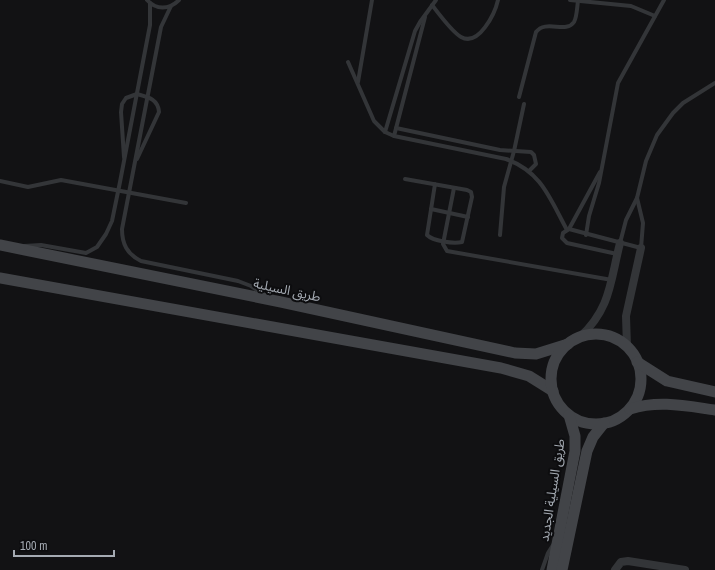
<svg xmlns="http://www.w3.org/2000/svg" width="715" height="570" font-family="'Archivo Narrow','Noto Sans Arabic',sans-serif">
	<style>
		.lines { fill: none; stroke-linecap: round; stroke-linejoin: round }
		.lane { stroke: #333538; stroke-width: 4 }
		.street { stroke: #333538; stroke-width: 8 }
		.secondary { stroke: #424448; stroke-width: 11 }
		.labels { text-anchor: middle; dominant-baseline: central; stroke-width: 4; stroke-linejoin: round; paint-order: stroke }
		.street-label { font-size: 13px; fill: #a5abb3; stroke: #0d0d0f }
	</style>
	<rect width="100%" height="100%" fill="#121214"/>
	<g class="lines">
		<g class="lane">
			<path d="M147,0C156,10 169,10 179,0"/>
			<polyline points="570,0 631,6 655,16"/>
			<path d="M432,5C439,14 452,32 461,37C479,47 495,13 498,0"/>
			<path d="M171,6L161,27L122,229C122,244 127,254 141,261L238,281L251,286L266,296"/>
			<path d="M348,62L374,121L385,132L394,136L506,159C542,172 550,199 567,230"/>
			<polyline points="358,82 372,0"/>
			<path d="M519,97L536,32C546,19 566,34 574,22C577,17 577,7 578,1"/>
			<polyline points="396,128 500,150 531,152 534,155 536,164 529,171"/>
			<polyline points="385,132 415,31 420,22 436,0"/>
			<polyline points="394,136 425,17"/>
			<path d="M124,157L121,112L122,104L126,98L137,94C148,97 158,99 159,112L137,159"/>
			<path d="M405,179L467,190L471,192L472,197L462,242C453,244 433,241 427,235L435,184"/>
			<polyline points="0,181 28,187 61,180 186,203"/>
			<polyline points="454,188 443,244 447,251 612,280"/>
			<polyline points="431,209 468,217"/>
			<polyline points="569,229 600,172"/>
			<polyline points="500,235 504,187 514,151 524,104"/>
			<polyline points="586,235 589,216 599,183 618,83 664,0"/>
			<polyline points="620,243 626,220 637,198 646,161 657,135 673,113 683,103 715,83"/>
			<polyline points="24,246 41,245 86,253 97,247 106,234 112,221 120,182 150,25 150,3"/>
			<polyline points="617,254 567,243 562,238 563,233 569,229 641,248 643,223 637,198"/>
			<polyline points="542,570 548,553 553,545"/>
		</g>
		<g class="street">
			<path d="M580,337C611,308 610,282 620,243"/>
			<polyline points="627,347 626,316 641,248"/>
			<polyline points="615,570 621,562 628,561 685,570"/>
		</g>
		<g class="secondary">
			<polyline points="0,245 281,302 515,353 536,354 568,344"/>
			<polyline points="0,278 501,368 529,376 553,391"/>
			<circle cx="596" cy="379" r="45"/>
			<polyline points="637,362 667,381 715,392"/>
			<path d="M630,409C659,400 686,406 715,410"/>
			<polyline points="552,570 575,451 575,436 569,415"/>
			<polyline points="562,570 587,451 593,437 604,423"/>
		</g>
	</g>
	<g class="labels">
		<g class="street-label">
			<text transform="translate(287 290) rotate(12)">طريق السيلية</text>
			<text transform="translate(552 490) rotate(-81)">طريق السيلية الجديد</text>
		</g>
	</g>
	<path d="M14 550v6h100v-6" fill="none" stroke="#a5abb3" stroke-width="2"/>
	<text x="20" y="550" font-size="12" fill="#a5abb3" stroke="#0d0d0f" stroke-width="3" paint-order="stroke">100 m</text>
</svg>
